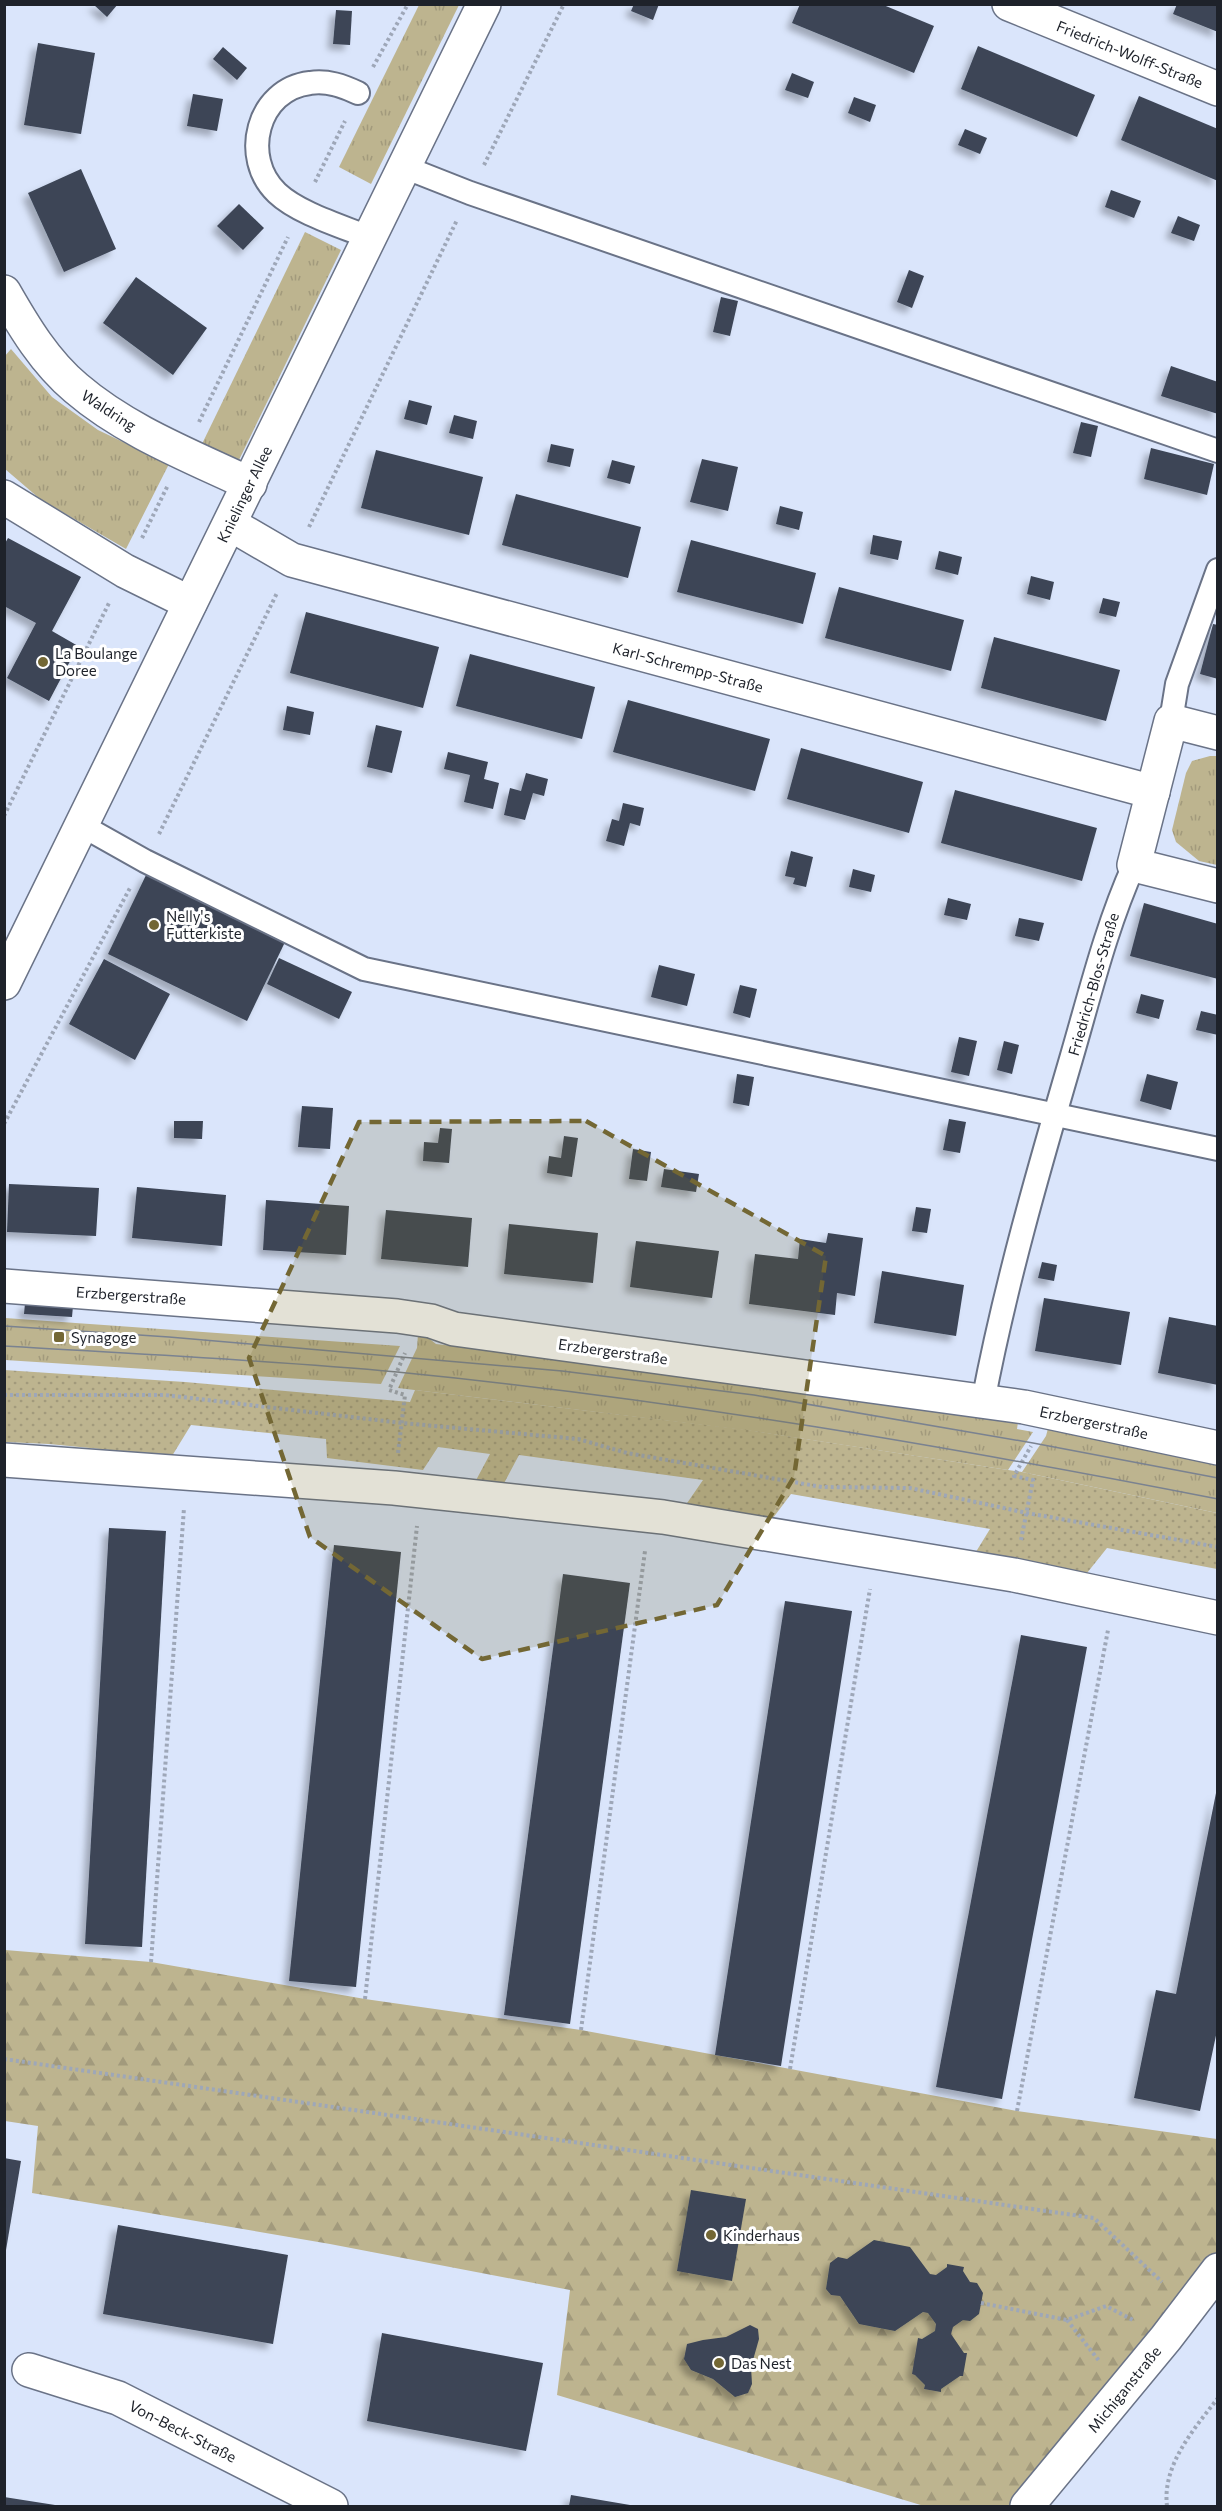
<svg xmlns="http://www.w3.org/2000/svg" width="1222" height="2511" font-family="Commissioner,sans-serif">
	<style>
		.grass { fill: url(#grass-tufts) }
		.forest { fill: url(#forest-firs) }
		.park { fill: url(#park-dots) }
		.building { fill: #3c4556; filter: url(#shadow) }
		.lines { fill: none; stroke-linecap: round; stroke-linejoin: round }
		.service-casing { stroke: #6a7387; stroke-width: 26 }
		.minor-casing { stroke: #6a7387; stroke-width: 36 }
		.path { stroke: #9ea7b8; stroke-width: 4; stroke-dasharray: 3 3; stroke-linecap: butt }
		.service { stroke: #fff; stroke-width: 22 }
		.minor { stroke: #fff; stroke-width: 33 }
		.tram { stroke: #7a8290; stroke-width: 1.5 }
		.marked { fill: #736734; fill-opacity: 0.2; stroke: #736734; stroke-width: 4.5; stroke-dasharray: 12 8; stroke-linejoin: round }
		.poi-dot { fill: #736734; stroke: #fff; stroke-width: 2 }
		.labels { text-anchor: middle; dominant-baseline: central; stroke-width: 6; stroke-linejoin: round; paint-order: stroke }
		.street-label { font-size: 15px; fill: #1e222a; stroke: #fff }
		.poi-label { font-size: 15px; fill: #1e222a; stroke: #fff; text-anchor: start }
	</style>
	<defs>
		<pattern id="grass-tufts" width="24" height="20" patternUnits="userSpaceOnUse" patternTransform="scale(1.5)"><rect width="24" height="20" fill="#bdb48f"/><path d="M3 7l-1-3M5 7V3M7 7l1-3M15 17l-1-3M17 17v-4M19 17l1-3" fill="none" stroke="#a29a7c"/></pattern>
		<pattern id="forest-firs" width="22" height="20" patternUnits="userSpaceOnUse" patternTransform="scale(1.5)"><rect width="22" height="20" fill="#bdb48f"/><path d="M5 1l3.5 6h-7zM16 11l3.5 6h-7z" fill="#a29a7c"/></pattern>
		<pattern id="park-dots" width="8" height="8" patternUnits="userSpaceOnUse" patternTransform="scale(1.5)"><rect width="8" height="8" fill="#bdb48f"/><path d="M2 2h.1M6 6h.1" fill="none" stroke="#a29a7c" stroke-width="1.8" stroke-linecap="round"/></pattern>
		<filter id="shadow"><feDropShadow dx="-5.5" dy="5.5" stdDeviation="3" flood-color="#0004"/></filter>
	</defs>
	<rect width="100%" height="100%" fill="#dae5fb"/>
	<g class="grass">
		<polygon points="419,5 459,5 371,184 339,167"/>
		<polygon points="305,232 341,250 237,464 201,446"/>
		<polygon points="11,349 52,397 98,430 169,464 126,549 40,499 5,469 4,357"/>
		<polygon points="1210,756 1217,756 1217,865 1199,861 1176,842 1172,830 1186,773 1192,761"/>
		<polygon points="4,1318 5,1318 400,1346 381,1384 5,1360"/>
		<polygon points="418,1334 426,1336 436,1344 1019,1415 1017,1429 1033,1432 1008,1470 752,1431 398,1388 417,1348"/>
		<polygon points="1050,1421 1070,1423 1082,1437 1217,1463 1217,1513 1022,1472 1046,1436"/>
	</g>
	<polygon class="forest" points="5,1950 151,1962 365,1999 581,2030 1017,2111 1217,2139 1217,2270 1027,2506 924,2506 557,2395 570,2290 330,2244 32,2193 38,2126 5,2121"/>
	<polygon class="park" points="4,1370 185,1382 410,1402 415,1390 748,1430 1022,1472 1217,1513 1217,1569 1107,1548 1087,1573 974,1555 990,1529 791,1494 770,1522 683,1509 703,1480 519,1455 502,1487 474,1484 490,1454 438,1447 423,1470 327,1458 326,1439 191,1425 172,1456 49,1444 5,1442"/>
	<g class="building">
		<polygon points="93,4 118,4 107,17"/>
		<polygon points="634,4 659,4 653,20 631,11"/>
		<polygon points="800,4 881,4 934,26 914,73 792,23"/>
		<polygon points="1177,4 1218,4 1218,32 1173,14"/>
		<polygon points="336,10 352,11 350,45 333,44"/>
		<polygon points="38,43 95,53 81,134 24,125"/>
		<polygon points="978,46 1095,95 1077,137 961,89"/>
		<polygon points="223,47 247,68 237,80 213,59"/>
		<polygon points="792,73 814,82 808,98 785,90"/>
		<polygon points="193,94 223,99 217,131 187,126"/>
		<polygon points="1139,96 1218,129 1218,181 1121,140"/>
		<polygon points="854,97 876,105 870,122 848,113"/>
		<polygon points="965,129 987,138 980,154 958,145"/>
		<polygon points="81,169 116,249 64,272 28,193"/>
		<polygon points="1111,190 1141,201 1134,218 1105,207"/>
		<polygon points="239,204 264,228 243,250 217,226"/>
		<polygon points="1178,216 1200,225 1194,241 1171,233"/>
		<polygon points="909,270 924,276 912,308 897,302"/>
		<polygon points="136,277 207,328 173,375 103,323"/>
		<polygon points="721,297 738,301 730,336 713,332"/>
		<polygon points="1171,366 1218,382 1218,414 1161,396"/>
		<polygon points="409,400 432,406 427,425 404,419"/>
		<polygon points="454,415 477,421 473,439 449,433"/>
		<polygon points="1081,422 1098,426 1091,457 1073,453"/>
		<polygon points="551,444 574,449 570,467 547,462"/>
		<polygon points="1151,448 1214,464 1207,495 1144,479"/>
		<polygon points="376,450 483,477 469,535 361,508"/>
		<polygon points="702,459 738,467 728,511 690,502"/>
		<polygon points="612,460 635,466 630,484 607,478"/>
		<polygon points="516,494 641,527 628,578 502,545"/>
		<polygon points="780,506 803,512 799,530 776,524"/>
		<polygon points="873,535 902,541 898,560 870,554"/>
		<polygon points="8,538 81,577 52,631 78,646 49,701 7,678 36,623 4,606 4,545"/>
		<polygon points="691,540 816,573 803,624 677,592"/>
		<polygon points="939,551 962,557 958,575 935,569"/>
		<polygon points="1031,576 1054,582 1050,600 1027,594"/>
		<polygon points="839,587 964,620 951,671 825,638"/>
		<polygon points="1103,598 1120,602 1116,617 1099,613"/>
		<polygon points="306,612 439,647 423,708 290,673"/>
		<polygon points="1213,624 1218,625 1218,679 1200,674"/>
		<polygon points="994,637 1120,670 1106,721 981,688"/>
		<polygon points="470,654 595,687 582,739 456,706"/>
		<polygon points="628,700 770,739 755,791 613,752"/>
		<polygon points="287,706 314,712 310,735 283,730"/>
		<polygon points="376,725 402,731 392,773 367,767"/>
		<polygon points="801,748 923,782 909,833 787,799"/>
		<polygon points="448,752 488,762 484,779 499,783 493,809 464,802 470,775 444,769"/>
		<polygon points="526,773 548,779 544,796 533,793 525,820 504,815 510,788 521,791"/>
		<polygon points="955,790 1097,828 1082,881 941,843"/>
		<polygon points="623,803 644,808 640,826 630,823 624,846 606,841 612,819 619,821"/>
		<polygon points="791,851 813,857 806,887 793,884 795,878 785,876"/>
		<polygon points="853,869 875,875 871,892 849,887"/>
		<polygon points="147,873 286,940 247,1021 108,954"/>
		<polygon points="948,898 971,904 967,920 944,915"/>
		<polygon points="1144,903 1218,924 1218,979 1130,956"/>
		<polygon points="1019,918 1044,923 1039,941 1015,936"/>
		<polygon points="279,958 352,992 339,1019 267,984"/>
		<polygon points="104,959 170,994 135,1060 69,1024"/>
		<polygon points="659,965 695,974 687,1006 651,997"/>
		<polygon points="740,985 757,989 750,1018 733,1013"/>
		<polygon points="1141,994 1164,1000 1159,1019 1136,1013"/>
		<polygon points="1201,1011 1218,1015 1218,1035 1196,1030"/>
		<polygon points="959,1037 977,1041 969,1076 951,1072"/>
		<polygon points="1004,1041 1019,1045 1012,1074 997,1070"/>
		<polygon points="737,1074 754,1077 749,1106 733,1103"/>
		<polygon points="1147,1074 1178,1082 1171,1110 1140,1101"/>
		<polygon points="302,1106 333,1108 330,1149 298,1147"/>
		<polygon points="949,1119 966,1122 960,1153 943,1150"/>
		<polygon points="174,1121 203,1121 202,1139 174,1138"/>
		<polygon points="440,1128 452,1129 449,1163 423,1161 424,1142 438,1143"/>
		<polygon points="564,1136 578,1138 572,1177 547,1173 549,1156 561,1158"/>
		<polygon points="633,1149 651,1152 647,1181 629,1179"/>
		<polygon points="664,1169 699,1174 696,1192 661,1187"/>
		<polygon points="9,1184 99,1188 96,1236 7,1232"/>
		<polygon points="137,1187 226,1195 222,1246 132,1238"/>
		<polygon points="266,1200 349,1206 346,1255 263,1250"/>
		<polygon points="916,1207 931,1209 927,1233 912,1231"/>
		<polygon points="386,1210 472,1218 468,1267 381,1259"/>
		<polygon points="509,1224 598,1233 593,1283 504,1274"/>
		<polygon points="828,1233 863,1238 855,1296 837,1293 835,1315 749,1304 755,1254 798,1259 800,1239 826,1243"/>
		<polygon points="636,1241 719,1251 712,1298 630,1287"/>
		<polygon points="1042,1262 1057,1265 1054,1281 1038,1278"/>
		<polygon points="882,1271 964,1285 956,1336 874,1323"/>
		<polygon points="1044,1298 1130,1312 1121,1365 1035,1351"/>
		<polygon points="25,1303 73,1306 72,1317 24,1314"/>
		<polygon points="1169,1317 1218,1326 1218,1385 1158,1373"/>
		<polygon points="109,1528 166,1531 142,1947 85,1944"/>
		<polygon points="334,1545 401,1552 356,1987 289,1981"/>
		<polygon points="563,1574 630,1583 570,2024 504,2015"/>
		<polygon points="785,1601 852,1611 781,2066 715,2055"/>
		<polygon points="1021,1635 1087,1647 1002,2099 936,2087"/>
		<polygon points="1216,1793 1218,2026 1200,2111 1134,2098 1156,1990 1176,1994"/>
		<polygon points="4,2158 21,2161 6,2250 4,2250"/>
		<polygon points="691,2190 746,2199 732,2281 677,2271"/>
		<polygon points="118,2225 288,2255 273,2344 103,2314"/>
		<polygon points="874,2240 910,2247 930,2274 936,2275 947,2267 947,2264 964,2267 963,2271 970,2282 977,2283 983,2293 979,2314 970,2321 963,2320 953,2327 951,2334 964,2353 967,2353 963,2376 960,2376 941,2389 941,2392 924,2389 925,2385 915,2375 912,2374 918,2338 922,2339 935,2331 936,2324 928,2313 923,2312 895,2331 859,2324 840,2296 831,2295 826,2289 830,2263 838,2257 847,2259"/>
		<polygon points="750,2325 758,2329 759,2339 751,2367 752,2384 748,2393 735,2397 713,2379 691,2370 684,2359 687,2344 703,2340 726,2337"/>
		<polygon points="382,2333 543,2363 526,2451 367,2421"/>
		<polygon points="571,2495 630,2505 630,2506 569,2506"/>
		<polygon points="4,2497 55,2505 55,2506 4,2506"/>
	</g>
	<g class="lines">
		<defs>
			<g id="service">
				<path d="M358,93C343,86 327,80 310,83C257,89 240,158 277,193C298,213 341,226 368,237"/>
				<polyline points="404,167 470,193 1218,451"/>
				<polyline points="1171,721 1177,684 1218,570"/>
				<polyline points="81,825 145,861 364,969 1218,1149"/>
				<path d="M983,1402C1005,1286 1038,1172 1071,1059C1090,994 1106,927 1134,865"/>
			</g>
			<g id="minor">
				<polyline points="1009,4 1218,89"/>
				<path d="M4,292C24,327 45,362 76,388C126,431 191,456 250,484"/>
				<polyline points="4,497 125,571 190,603"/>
				<polyline points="230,524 292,560 1153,792"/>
				<polyline points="1218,733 1171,721 1134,865 1218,886"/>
				<polyline points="4,983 484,4"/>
				<polyline points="4,1286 397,1316 431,1321 454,1329 1024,1407 1218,1448"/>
				<polyline points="4,1460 394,1488 663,1517 1014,1575 1218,1618"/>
				<polyline points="29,2370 118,2398 331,2506"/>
				<polyline points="1027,2506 1166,2338 1218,2270"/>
			</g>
		</defs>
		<use href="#service" class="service-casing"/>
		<use href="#minor" class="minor-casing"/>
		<g class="path">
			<polyline points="373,67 408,4"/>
			<polyline points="484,165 564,4"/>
			<polyline points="315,182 345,121"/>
			<polyline points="199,422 288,237"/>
			<polyline points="309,527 457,220"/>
			<polyline points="142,538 168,485"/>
			<polyline points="4,816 109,603"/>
			<polyline points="159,834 277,593"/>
			<polyline points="4,1124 130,888"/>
			<polyline points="4,1395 165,1395 402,1423 578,1439 627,1453 822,1487 910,1488 1027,1513 1218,1547"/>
			<polyline points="398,1453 405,1395 389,1390 405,1353"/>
			<polyline points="1021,1540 1033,1480 1014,1476 1031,1446"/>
			<polyline points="151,1962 184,1508"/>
			<polyline points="365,1999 417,1526"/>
			<polyline points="581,2030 645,1551"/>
			<polyline points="4,2059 1094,2218 1162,2282"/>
			<polyline points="790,2069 870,1589"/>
			<polyline points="1017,2111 1108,1630"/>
			<polyline points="981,2303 1067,2320 1106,2306 1133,2320"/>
			<polyline points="1067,2320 1100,2362"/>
			<path d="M1167,2506C1162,2465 1194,2429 1218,2398"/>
		</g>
		<use href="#service" class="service"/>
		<use href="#minor" class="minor"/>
		<g class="tram">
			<polyline points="4,1326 169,1337 562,1371 754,1395 1033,1443 1218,1478"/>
			<path d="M4,1346C135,1354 267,1360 397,1372C673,1399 946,1446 1218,1499"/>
		</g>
	</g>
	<path class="marked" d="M586,1121L826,1256L794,1477L717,1605L482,1659L310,1537L249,1358L359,1122Z"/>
	<g class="poi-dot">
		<circle cx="43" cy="662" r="6"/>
		<circle cx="154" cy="925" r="6"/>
		<rect x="53" y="1331" width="12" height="12" rx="3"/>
		<circle cx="711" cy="2235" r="6"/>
		<circle cx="719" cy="2363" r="6"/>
	</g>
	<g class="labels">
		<g class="street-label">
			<text transform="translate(1130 54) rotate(22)">Friedrich-Wolff-Straße</text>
			<text transform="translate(109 410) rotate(33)">Waldring</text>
			<text transform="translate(244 494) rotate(-64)">Knielinger Allee</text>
			<text transform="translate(688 667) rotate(15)">Karl-Schrempp-Straße</text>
			<text transform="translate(1093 984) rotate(-74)">Friedrich-Blos-Straße</text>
			<text transform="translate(131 1295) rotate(4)">Erzbergerstraße</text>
			<text transform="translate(613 1351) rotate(8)">Erzbergerstraße</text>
			<text transform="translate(1094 1422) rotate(12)">Erzbergerstraße</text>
			<text transform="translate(1124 2389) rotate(-51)">Michiganstraße</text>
			<text transform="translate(183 2431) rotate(27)">Von-Beck-Straße</text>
		</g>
		<g class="poi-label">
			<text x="55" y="653">La Boulange<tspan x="55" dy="17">Doree</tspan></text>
			<text x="166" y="916">Nelly's<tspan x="166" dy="17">Futterkiste</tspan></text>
			<text x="71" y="1337">Synagoge</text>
			<text x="723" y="2235">Kinderhaus</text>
			<text x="731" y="2363">Das Nest</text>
		</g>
	</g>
	<rect width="1222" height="2511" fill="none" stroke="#1e222a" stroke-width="12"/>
</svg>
